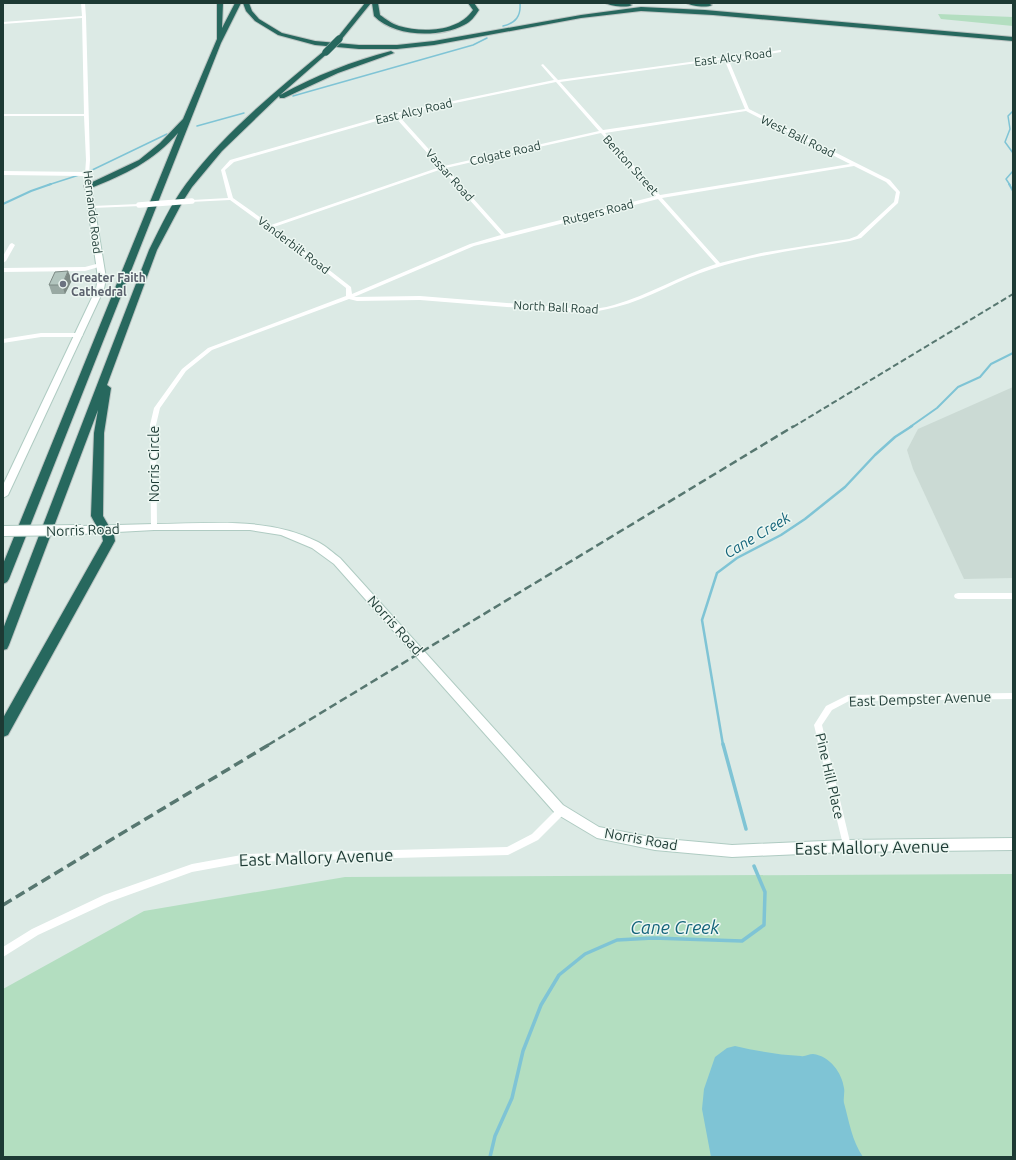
<svg xmlns="http://www.w3.org/2000/svg" width="1016" height="1160" font-family="Ubuntu,sans-serif">
	<style>
		.built { fill: #cbdad4 }
		.green { fill: #b3dec0 }
		.water { fill: #7fc4d5 }
		.lines { fill: none; stroke-linecap: round; stroke-linejoin: round }
		.stream-far3 { stroke: #7fc4d5; stroke-width: 1.5 }
		.stream-far2 { stroke: #7fc4d5; stroke-width: 2 }
		.stream-far1 { stroke: #7fc4d5; stroke-width: 2.5 }
		.stream { stroke: #7fc4d5; stroke-width: 3.5 }
		.secondary-casing { stroke: #afcbc2; stroke-width: 2 }
		.motorway-casing { stroke: #bbc4c2; stroke-width: 2 }
		.minor { fill: #fff; fill-rule: evenodd }
		.tertiary { fill: #fff; fill-rule: evenodd }
		.secondary { fill: #fff; fill-rule: evenodd }
		.motorway { fill: #27685e; fill-rule: evenodd }
		.rail-far2 { stroke: #577770; stroke-width: 2; stroke-dasharray: 6 3; stroke-linecap: butt }
		.rail-far1 { stroke: #577770; stroke-width: 2.5; stroke-dasharray: 8 4; stroke-linecap: butt }
		.rail { stroke: #577770; stroke-width: 3.5; stroke-dasharray: 10 5; stroke-linecap: butt }
		.secondary-bridge-casing { stroke: #afcbc2; stroke-width: 12; stroke-linecap: butt }
		.motorway-bridge-casing { stroke: #bbc4c2; stroke-width: 8; stroke-linecap: butt }
		.minor-bridge { stroke: #fff; stroke-width: 5.5 }
		.secondary-bridge { stroke: #fff; stroke-width: 10 }
		.motorway-bridge { stroke: #27685e; stroke-width: 7 }
		.wall { fill: #99a9a3 }
		.shaded-wall { fill: #7d8a85 }
		.building { fill: #b2c5be; stroke: #7d8a85 }
		.worship-dot { fill: #6b7280; stroke: #edf7f2; stroke-width: 1.5 }
		.labels { text-anchor: middle; dominant-baseline: central; stroke-width: 3; stroke-linejoin: round; paint-order: stroke }
		.far-street-label { font-size: 12px; fill: #1d3a34; stroke: #edf7f2 }
		.far-worship-label { font-size: 12px; font-weight: bold; fill: #5b616d; stroke: #edf7f2; text-anchor: start }
		.street-label { font-size: 14px; fill: #1d3a34; stroke: #edf7f2 }
		.water-label { font-size: 15px; font-style: italic; fill: #14647a; stroke: #edf7f2 }
		.near-street-label { font-size: 17px; fill: #1d3a34; stroke: #edf7f2 }
		.near-water-label { font-size: 18px; font-style: italic; fill: #14647a; stroke: #edf7f2 }
	</style>
	<rect width="100%" height="100%" fill="#dceae5"/>
	<polygon class="built" points="1013,387 1013,578 964,579 913,469 907,450 918,429"/>
	<g class="green">
		<polygon points="938,14 1013,17 1013,26 941,19"/>
		<polygon points="1013,874 1013,1157 3,1157 3,989 144,911 345,877"/>
	</g>
	<path class="water" d="M735,1046C757,1051 779,1055 801,1056C805,1057 809,1054 813,1054C830,1056 842,1073 844,1088C845,1093 843,1098 844,1103C849,1121 852,1141 863,1157H711L702,1109L704,1089L715,1057L727,1048Z"/>
	<g class="lines">
		<g class="stream-far3">
			<path d="M503,26C516,23 521,16 520,3"/>
			<polyline points="293,96 473,45 487,38"/>
			<polyline points="1013,111 1008,116 1010,129 1005,142 1013,153"/>
			<polyline points="197,126 244,113"/>
			<polyline points="88,172 167,134"/>
			<polyline points="48,185 79,175"/>
			<polyline points="1010,185 1006,179 1013,171"/>
		</g>
		<g class="stream-far2">
			<polyline points="1009,184 1013,191"/>
			<polyline points="3,204 31,191 51,184"/>
			<polyline points="910,427 937,408 958,387 980,377 991,364 1013,353"/>
		</g>
		<polyline class="stream-far1" points="723,745 702,620 717,573 737,558 781,535 805,519 845,487 875,455 895,437 912,426"/>
		<g class="stream">
			<polyline points="723,744 746,829"/>
			<polyline points="490,1157 495,1136 512,1098 523,1051 541,1005 559,975 585,954 617,940 653,938 742,941 764,925 765,892 754,866"/>
		</g>
		<defs>
			<g id="secondary">
				<polygon points="88,184 91,186 106,278 104,289 8,495 3,498 3,485 96,289 98,278 85,186"/>
				<path d="M154,524C209,524 268,516 318,542C326,546 333,553 340,558L563,805L599,827L655,838L732,845L847,840L1013,838V850L847,852L732,857L655,850L597,838L555,813L334,564L312,548L281,535L250,530H154L81,534L76,530L81,526Z"/>
			</g>
			<g id="motorway">
				<path d="M217,3H223L222,28L235,3H241L221,43L193,114L9,579L7,582L3,584V564L178,133C154,161 124,175 91,188H85L84,186L139,160L160,143L183,119L217,39Z"/>
				<polygon points="243,3 249,3 252,11 259,19 282,33 315,41 359,45 397,45 434,41 581,15 641,7 705,10 1013,37 1013,41 713,15 641,11 581,18 434,45 397,49 359,49 315,45 278,35 255,21 246,11"/>
				<polygon points="365,3 371,3 341,40 337,40 337,38"/>
				<path d="M372,3H378L380,15C386,19 392,24 399,26C422,33 458,32 473,10L468,3H474L479,10C475,16 471,22 464,25C439,38 394,37 374,16Z"/>
				<path d="M605,3H627L632,5C627,8 610,6 605,3Z"/>
				<path d="M686,3H707L712,5C707,8 691,6 686,3Z"/>
				<path d="M324,51L329,52L280,95C315,76 352,61 391,51L394,53L338,73L284,98H280L279,96L222,151L192,187L183,201L157,250L107,385L111,388L104,433L103,516L114,535L115,541L8,735L3,737V718L103,541L102,536L91,516L94,433L98,410L9,645L7,649L3,650V629L149,250C160,228 171,204 186,184C225,132 275,92 324,51Z"/>
			</g>
		</defs>
		<use href="#secondary" class="secondary-casing"/>
		<use href="#motorway" class="motorway-casing"/>
		<g class="minor">
			<polygon points="81,3 85,3 86,17 90,160 89,174 87,175 85,174 86,160 84,116 3,116 3,114 84,114 82,18 3,24 3,22 82,16"/>
			<path d="M780,50H781V52L729,61L749,109L890,180L900,192L898,203L861,238L850,241C804,249 757,254 712,269C679,279 650,299 616,307C605,310 594,312 583,313L420,300L357,301L349,299L212,350L186,371L160,408L156,425L157,527L156,529H152L151,527L150,425L154,408L182,369L208,348L346,296V288L289,243L230,200L190,202V201L192,200L228,198L221,170L230,160L395,113L554,80L541,65L543,64L558,80L719,58L727,59ZM719,60L725,61L745,109L603,130L560,82ZM556,82L599,131L444,166L398,115ZM746,111L850,164L660,195L605,133ZM394,116L440,167L271,225L233,198L225,170L234,162ZM601,133L656,196L505,234L446,168ZM854,166L886,182L896,192L894,202L857,236L849,239L761,253L720,263L662,198ZM442,169L501,235L470,244L352,294L351,287L274,227ZM658,199L716,264C681,275 649,295 614,305C604,308 593,309 583,309L420,296L354,297L474,246Z"/>
			<polygon points="139,204 141,205 141,206 92,208 90,207 92,206"/>
			<polygon points="12,243 15,245 6,261 3,263 3,256 10,244"/>
			<polygon points="100,263 103,265 102,266 85,271 3,272 3,268 85,267"/>
			<polygon points="41,333 80,333 83,335 80,337 41,337 3,343 3,339"/>
			<polygon points="958,593 1013,593 1013,599 958,599 955,598 954,596 955,594"/>
			<polygon points="1013,693 1013,699 849,701 832,710 822,725 851,846 850,849 847,850 844,849 814,725 826,706 848,695"/>
			<polygon points="561,807 564,808 565,811 564,814 538,840 508,855 247,862 192,872 109,902 38,935 3,957 3,947 32,929 104,895 192,864 247,854 507,847 532,834 558,808"/>
		</g>
		<polygon class="tertiary" points="3,171 87,172 90,174 91,186 88,188 85,186 84,176 3,175"/>
		<use href="#secondary" class="secondary"/>
		<use href="#motorway" class="motorway"/>
		<polyline class="rail-far2" points="793,427 1013,294"/>
		<polyline class="rail-far1" points="268,745 794,426"/>
		<polyline class="rail" points="3,905 270,744"/>
		<defs>
			<polyline id="secondary-bridge" points="3,531 81,530"/>
			<polyline id="motorway-bridge" points="326,52 339,39"/>
		</defs>
		<use href="#secondary-bridge" class="secondary-bridge-casing"/>
		<use href="#motorway-bridge" class="motorway-bridge-casing"/>
		<polyline class="minor-bridge" points="139,205 192,201"/>
		<use href="#secondary-bridge" class="secondary-bridge"/>
		<use href="#motorway-bridge" class="motorway-bridge"/>
	</g>
	<polygon class="wall" points="72,280 65,294 52,294 49,285"/>
	<polygon class="shaded-wall" points="68,271 72,280 65,294 62,285"/>
	<polygon class="building" points="68,271 62,285 49,285 55,272"/>
	<circle class="worship-dot" cx="63" cy="284" r="4"/>
	<g class="labels">
		<g class="far-street-label">
			<text transform="translate(733 57) rotate(-7)">East Alcy Road</text>
			<text transform="translate(414 111) rotate(-13)">East Alcy Road</text>
			<text transform="translate(798 136) rotate(26)">West Ball Road</text>
			<text transform="translate(505 153) rotate(-13)">Colgate Road</text>
			<text transform="translate(631 165) rotate(48)">Benton Street</text>
			<text transform="translate(450 175) rotate(48)">Vassar Road</text>
			<text transform="translate(93 212) rotate(83)">Hernando Road</text>
			<text transform="translate(598 212) rotate(-14)">Rutgers Road</text>
			<text transform="translate(294 245) rotate(37)">Vanderbilt Road</text>
			<text transform="translate(556 307) rotate(3)">North Ball Road</text>
		</g>
		<g class="far-worship-label">
			<text x="71" y="277">Greater Faith<tspan x="71" dy="14">Cathedral</tspan></text>
		</g>
		<g class="street-label">
			<text transform="translate(154 464) rotate(-90)">Norris Circle</text>
			<text transform="translate(83 530) rotate(-2)">Norris Road</text>
			<text transform="translate(395 625) rotate(48)">Norris Road</text>
			<text transform="translate(920 699) rotate(-2)">East Dempster Avenue</text>
			<text transform="translate(830 776) rotate(77)">Pine Hill Place</text>
			<text transform="translate(641 839) rotate(10)">Norris Road</text>
		</g>
		<g class="water-label">
			<text transform="translate(757 535) rotate(-31)">Cane Creek</text>
		</g>
		<g class="near-street-label">
			<text transform="translate(872 847) rotate(-1)">East Mallory Avenue</text>
			<text transform="translate(316 857) rotate(-2)">East Mallory Avenue</text>
		</g>
		<g class="near-water-label">
			<text x="675" y="927">Cane Creek</text>
		</g>
	</g>
	<rect width="1016" height="1160" fill="none" stroke="#1d3a34" stroke-width="8"/>
</svg>
